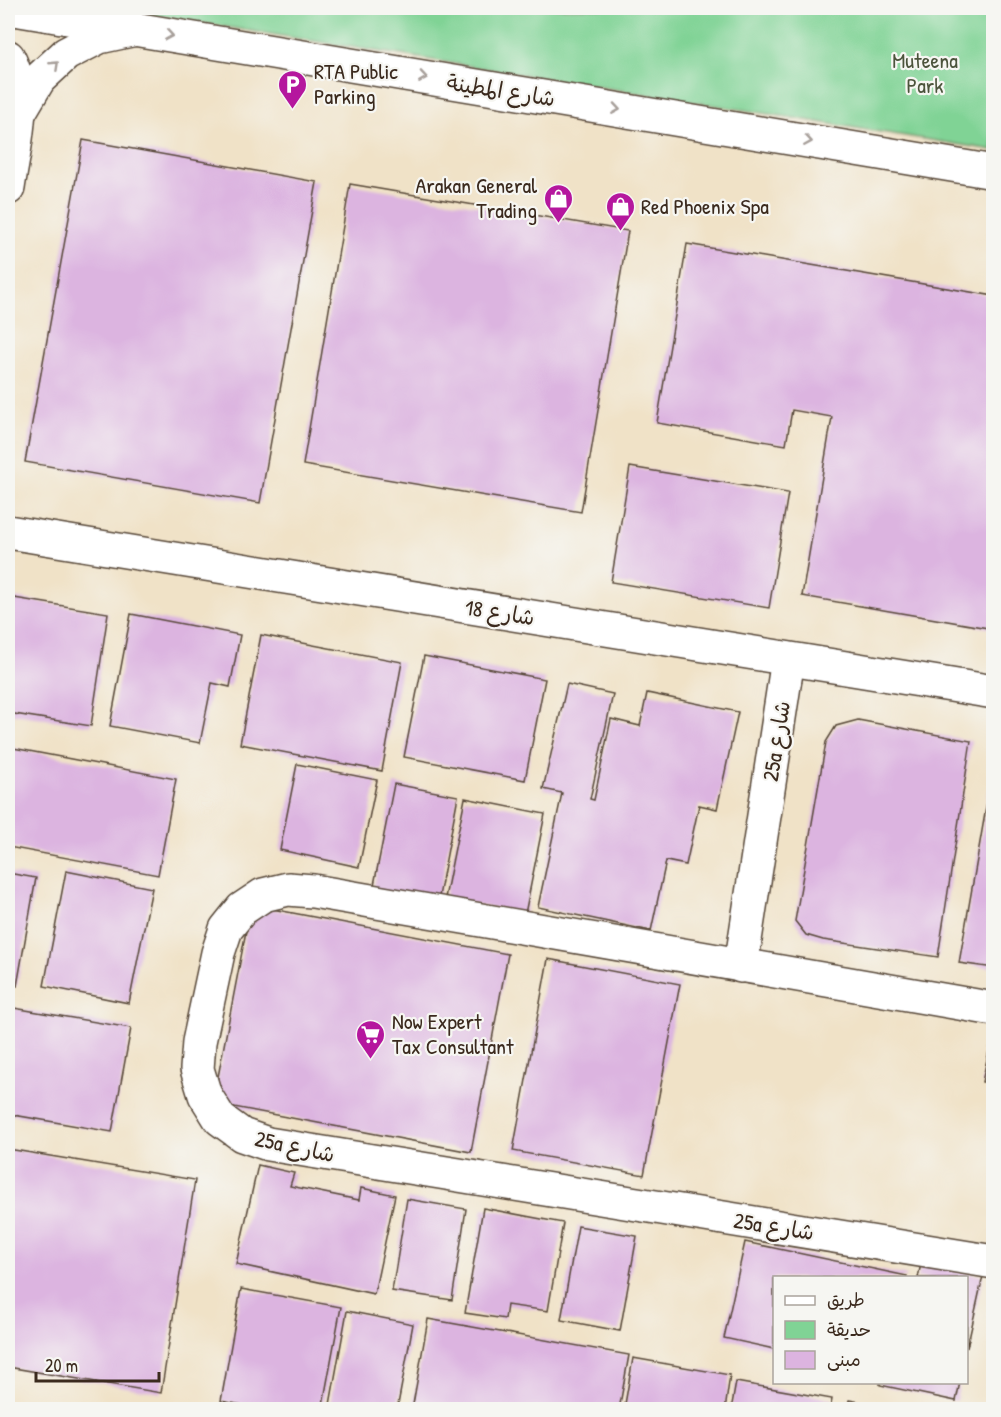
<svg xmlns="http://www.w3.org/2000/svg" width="1001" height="1417" font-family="'Patrick Hand','Playpen Sans Arabic',sans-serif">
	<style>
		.green { fill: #80d395; stroke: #5e7e5a; stroke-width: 1.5 }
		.building { fill: #dcb4e0 }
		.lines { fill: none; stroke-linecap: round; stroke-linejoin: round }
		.minor-casing { stroke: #564637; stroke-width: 36 }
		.tertiary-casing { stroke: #564637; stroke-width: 36 }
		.minor { stroke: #fff; stroke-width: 33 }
		.tertiary { stroke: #fff; stroke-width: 33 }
		.oneway { stroke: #a79f9a }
		.labels { text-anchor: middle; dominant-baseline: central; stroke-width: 4.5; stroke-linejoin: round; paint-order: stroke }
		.park-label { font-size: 22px; fill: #4c543c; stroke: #f6f6f2 }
		.poi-label { font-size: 22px; fill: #3b2a1e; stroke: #f6f6f2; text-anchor: start }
		.street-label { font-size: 22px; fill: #3b2a1e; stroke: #f6f6f2 }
	</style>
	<rect width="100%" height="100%" fill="#f6f6f2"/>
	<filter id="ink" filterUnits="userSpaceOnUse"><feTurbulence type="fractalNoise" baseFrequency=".0167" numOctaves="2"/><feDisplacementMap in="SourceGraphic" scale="12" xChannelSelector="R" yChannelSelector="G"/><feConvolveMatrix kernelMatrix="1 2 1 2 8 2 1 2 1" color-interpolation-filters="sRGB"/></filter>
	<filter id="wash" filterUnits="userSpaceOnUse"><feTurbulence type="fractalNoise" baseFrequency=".008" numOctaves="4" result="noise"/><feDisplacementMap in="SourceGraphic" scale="24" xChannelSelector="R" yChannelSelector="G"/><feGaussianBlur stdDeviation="1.35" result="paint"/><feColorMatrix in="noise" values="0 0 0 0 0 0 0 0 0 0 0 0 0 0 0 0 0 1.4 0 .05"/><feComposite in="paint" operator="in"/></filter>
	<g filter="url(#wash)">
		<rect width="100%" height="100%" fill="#f0e2c7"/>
		<polygon class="green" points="107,8 993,8 993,150"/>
		<g id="blocks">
			<g class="building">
				<polygon points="83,140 317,182 260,503 25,462"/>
				<polygon points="350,184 628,231 581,512 303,465"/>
				<polygon points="687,244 994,296 994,465 991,481 994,481 994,629 802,596 832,417 792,410 786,445 657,423"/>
				<polygon points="630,467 788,493 769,608 611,582"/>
				<polygon points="8,597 108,613 91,726 8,713"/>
				<polygon points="131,614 240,635 230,687 212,683 200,743 110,726"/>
				<polygon points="261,635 402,662 382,771 240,744"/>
				<polygon points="424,656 545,679 525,780 404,757"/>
				<polygon points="567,684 613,694 590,799 594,800 611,719 640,726 647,693 738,712 717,809 699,805 686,865 666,861 651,931 538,907 562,793 543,789"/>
				<polygon points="858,720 971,741 938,957 823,940 806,935 795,921 826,742 836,726"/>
				<polygon points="8,747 176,779 158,875 8,847"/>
				<polygon points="297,764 377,780 359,867 280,850"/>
				<polygon points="992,773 994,773 994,968 959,963"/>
				<polygon points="394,784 458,796 438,902 373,890"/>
				<polygon points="465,798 545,814 525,914 445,898"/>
				<polygon points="66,871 152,888 129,1003 44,986"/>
				<polygon points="8,873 36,878 17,986 8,984"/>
				<polygon points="251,905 508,954 471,1152 213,1103"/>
				<polygon points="548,959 680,984 644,1175 513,1151"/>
				<polygon points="8,1007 131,1028 112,1132 8,1114"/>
				<polygon points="990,1046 994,1047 994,1084 982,1082"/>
				<polygon points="8,1149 195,1180 161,1393 8,1367"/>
				<polygon points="258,1165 294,1173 290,1186 359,1200 361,1188 395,1195 374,1294 236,1264"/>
				<polygon points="407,1199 466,1209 452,1300 392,1291"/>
				<polygon points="483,1208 563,1223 548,1311 507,1305 505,1319 465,1313"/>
				<polygon points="578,1226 637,1236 620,1331 561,1320"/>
				<polygon points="745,1242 907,1276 906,1278 774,1278 774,1349 724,1338"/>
				<polygon points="921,1263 983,1276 967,1348 966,1278 918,1278"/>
				<polygon points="241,1289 341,1307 322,1410 270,1410 221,1401"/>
				<polygon points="347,1311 413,1324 397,1410 329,1410"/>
				<polygon points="428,1319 629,1355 619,1410 412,1410"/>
				<polygon points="633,1358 730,1375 725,1410 624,1410"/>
				<polygon points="736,1382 832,1399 830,1410 731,1410"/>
				<polygon points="880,1382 960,1382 956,1401 880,1385"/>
				<polygon points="849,1400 895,1408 895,1410 847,1410"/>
			</g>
		</g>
	</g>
	<g filter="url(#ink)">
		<use href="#blocks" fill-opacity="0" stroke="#564637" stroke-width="1.5"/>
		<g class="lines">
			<defs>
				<g id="minor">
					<path d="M8,57C29,97 14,146 8,188"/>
					<polyline points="20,111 39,79 66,54 99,37 136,29"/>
					<polyline points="8,532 994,692"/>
					<polyline points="741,966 788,659"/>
					<polyline points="994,1009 313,891 288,889 263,895 242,909 226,929 218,953 199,1042 197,1069 205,1095 220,1119 242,1135 268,1144 994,1262"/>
				</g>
				<polyline id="tertiary" points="8,8 994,172"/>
			</defs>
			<use href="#minor" class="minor-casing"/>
			<use href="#tertiary" class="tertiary-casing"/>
			<use href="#minor" class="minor"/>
			<use href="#tertiary" class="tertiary"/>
		</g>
		<defs><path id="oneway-chevron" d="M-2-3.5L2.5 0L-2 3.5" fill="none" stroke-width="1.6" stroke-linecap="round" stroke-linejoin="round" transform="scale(1.5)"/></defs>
		<g class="oneway">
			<use href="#oneway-chevron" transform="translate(169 35) rotate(9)"/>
			<use href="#oneway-chevron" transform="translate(55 65) rotate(-43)"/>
			<use href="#oneway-chevron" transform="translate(423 77) rotate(9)"/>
			<use href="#oneway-chevron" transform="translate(616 109) rotate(9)"/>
			<use href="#oneway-chevron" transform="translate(808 141) rotate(9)"/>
		</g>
	</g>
	<defs>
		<symbol id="parking-pin" viewBox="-11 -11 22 30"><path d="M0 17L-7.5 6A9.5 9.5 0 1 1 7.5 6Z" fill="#b5179e" stroke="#f6f6f2"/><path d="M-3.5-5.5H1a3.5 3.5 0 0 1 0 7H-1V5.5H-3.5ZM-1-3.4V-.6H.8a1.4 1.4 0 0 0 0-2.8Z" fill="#fff"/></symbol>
		<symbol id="shop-pin" viewBox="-11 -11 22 30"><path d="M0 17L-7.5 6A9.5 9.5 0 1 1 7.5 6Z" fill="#b5179e" stroke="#f6f6f2"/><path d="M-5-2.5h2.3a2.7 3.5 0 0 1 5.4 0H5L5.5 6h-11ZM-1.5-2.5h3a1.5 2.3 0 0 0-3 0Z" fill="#fff"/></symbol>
		<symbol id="supermarket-pin" viewBox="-11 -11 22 30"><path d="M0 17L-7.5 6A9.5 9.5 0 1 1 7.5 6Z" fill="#b5179e" stroke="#f6f6f2"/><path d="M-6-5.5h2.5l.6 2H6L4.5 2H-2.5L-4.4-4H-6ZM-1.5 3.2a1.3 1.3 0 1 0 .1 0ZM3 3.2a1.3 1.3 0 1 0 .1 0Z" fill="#fff"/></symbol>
	</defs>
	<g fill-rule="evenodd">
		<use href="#parking-pin" x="276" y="68" width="33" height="45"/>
		<use href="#shop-pin" x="542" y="182" width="33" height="45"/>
		<use href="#shop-pin" x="604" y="190" width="33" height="45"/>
		<use href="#supermarket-pin" x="354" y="1018" width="33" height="45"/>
	</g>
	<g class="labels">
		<g class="park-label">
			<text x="925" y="60">Muteena<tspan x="925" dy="25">Park</tspan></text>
		</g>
		<g class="poi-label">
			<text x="314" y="71">RTA Public<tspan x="314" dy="25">Parking</tspan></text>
			<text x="537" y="185" text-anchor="end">Arakan General<tspan x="537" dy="25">Trading</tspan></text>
			<text x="641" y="206">Red Phoenix Spa</text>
			<text x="392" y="1021">Now Expert<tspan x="392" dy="25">Tax Consultant</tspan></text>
		</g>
		<g class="street-label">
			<text transform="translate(501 90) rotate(9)">شارع المطينة</text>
			<text transform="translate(500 612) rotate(9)">شارع 18</text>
			<text transform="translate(776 741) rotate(-81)">25a شارع</text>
			<text transform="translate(295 1146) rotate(12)">25a شارع</text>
			<text transform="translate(774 1226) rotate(9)">25a شارع</text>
		</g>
	</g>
	<rect width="1001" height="1417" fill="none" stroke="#f6f6f2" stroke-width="30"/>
	<rect x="773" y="1276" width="195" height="108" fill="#f6f6f2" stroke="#aba49d" stroke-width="1.5"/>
	<rect x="785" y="1296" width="30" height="9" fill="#ffffff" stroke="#aba49d" stroke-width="1.5"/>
	<text x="827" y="1306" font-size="18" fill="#3b2a1e">طريق</text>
	<rect x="785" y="1321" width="30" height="18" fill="#80d395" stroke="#aba49d" stroke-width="1.5"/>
	<text x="827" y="1336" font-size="18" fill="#3b2a1e">حديقة</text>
	<rect x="785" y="1351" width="30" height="18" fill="#dcb4e0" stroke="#aba49d" stroke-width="1.5"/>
	<text x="827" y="1366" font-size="18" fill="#3b2a1e">مبنى</text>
	<path d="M36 1372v9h123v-9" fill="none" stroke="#3b2a1e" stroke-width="3"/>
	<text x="45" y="1372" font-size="18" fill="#3b2a1e" stroke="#f6f6f2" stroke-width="4.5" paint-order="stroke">20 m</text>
</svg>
